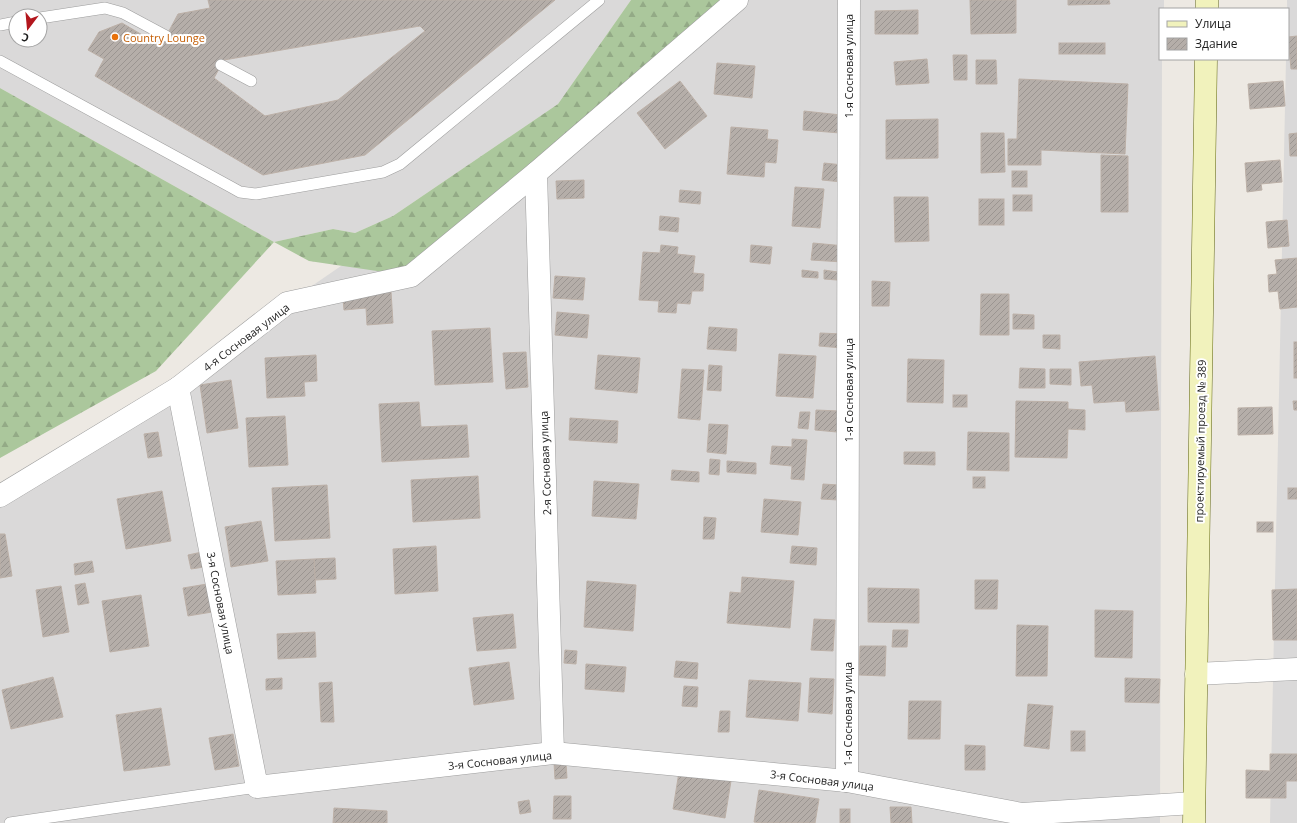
<svg xmlns="http://www.w3.org/2000/svg" width="1297" height="823" font-family="'Open Sans',sans-serif">
	<style>
		.residential { fill: #dad9d9; fill-rule: evenodd }
		.forest { fill: url(#forest-firs) }
		.building { fill: url(#building-hatch); stroke: #bcb0a7; fill-rule: evenodd }
		.lines { fill: none; stroke-linecap: round; stroke-linejoin: round }
		.lane-casing { stroke: #9d9d9d; stroke-width: 12 }
		.street-casing { stroke: #9d9d9d; stroke-width: 23 }
		.secondary-casing { stroke: #616611; stroke-width: 23 }
		.lane { stroke: #fff; stroke-width: 11 }
		.street { stroke: #fff; stroke-width: 22 }
		.secondary { stroke: #f1f2bc; stroke-width: 22 }
		.food-dot { fill: #e8710a; stroke: #fff; stroke-width: 1.5 }
		.labels { text-anchor: middle; dominant-baseline: central; stroke-width: 4; stroke-linejoin: round; paint-order: stroke }
		.food-label { font-size: 11px; fill: #c56008; stroke: #fff; text-anchor: start }
		.street-label { font-size: 11px; fill: #1c1c1c; stroke: #fff }
	</style>
	<defs>
		<pattern id="forest-firs" width="22" height="20" patternUnits="userSpaceOnUse"><rect width="22" height="20" fill="#abc79c"/><path d="M5 1l3.5 6h-7zM16 11l3.5 6h-7z" fill="#93aa86"/></pattern>
		<pattern id="building-hatch" width="6" height="6" patternUnits="userSpaceOnUse"><rect width="6" height="6" fill="#b5aea9"/><path d="M-1 1l2-2M0 6l6-6M5 7l2-2" fill="none" stroke="#9b9591"/></pattern>
	</defs>
	<rect width="100%" height="100%" fill="#ede9e3"/>
	<g class="residential">
		<path d="M0,0H631L558,104L393,216L355,233L333,229L274,242L0,88ZM16,16H40V40H16Z"/>
		<polygon points="728,0 1164,0 1164,9 1160,9 1160,59 1162,59 1160,823 0,823 0,489 130,411"/>
		<polygon points="1287,0 1297,0 1297,823 1270,823 1286,59 1288,59"/>
	</g>
	<polygon class="forest" points="631,0 731,0 411,276 309,261 274,242 156,371 0,458 0,88 274,242 333,229 355,233 393,216 558,104"/>
	<g class="building">
		<path d="M208,0H555L365,155L263,175L95,76L104,59L88,50L99,32L122,23L161,46L178,14L210,8ZM420,26L425,31L338,100L265,116L214,78L224,60Z"/>
		<polygon points="970,0 1016,0 1016,33 971,34"/>
		<polygon points="1068,0 1109,0 1110,4 1068,5"/>
		<polygon points="918,10 918,34 875,34 875,11"/>
		<polygon points="1297,36 1297,69 1291,69 1288,37"/>
		<rect x="1059" y="43" width="46" height="11"/>
		<polygon points="953,55 967,55 967,80 954,80"/>
		<polygon points="927,59 929,83 896,85 894,62"/>
		<polygon points="976,60 996,60 997,84 976,84"/>
		<polygon points="717,63 755,66 752,98 714,94"/>
		<polygon points="1019,79 1128,84 1125,154 1041,150 1041,165 1008,165 1008,139 1017,139"/>
		<polygon points="680,81 707,116 665,149 637,113"/>
		<polygon points="1283,81 1285,106 1250,109 1248,84"/>
		<polygon points="804,111 841,115 840,133 803,130"/>
		<polygon points="938,119 938,158 886,159 886,120"/>
		<polygon points="731,127 768,130 767,139 778,140 776,163 765,162 764,177 727,174"/>
		<polygon points="981,133 1004,133 1005,172 981,173"/>
		<polygon points="1297,133 1297,156 1290,156 1289,134"/>
		<polygon points="1101,155 1128,156 1128,212 1101,212"/>
		<polygon points="1280,160 1282,182 1261,184 1262,190 1247,192 1245,163"/>
		<polygon points="824,163 843,165 842,182 822,180"/>
		<rect x="1012" y="171" width="15" height="16"/>
		<polygon points="584,180 584,198 557,199 556,181"/>
		<polygon points="795,187 824,189 820,228 792,226"/>
		<polygon points="680,190 701,192 700,204 679,202"/>
		<rect x="1013" y="195" width="19" height="16"/>
		<polygon points="894,197 928,197 929,241 895,242"/>
		<rect x="979" y="199" width="25" height="26"/>
		<polygon points="660,216 679,218 678,232 659,230"/>
		<polygon points="1287,220 1289,246 1268,248 1266,222"/>
		<polygon points="813,243 845,246 843,262 811,260"/>
		<polygon points="661,245 678,247 677,254 695,256 693,273 704,274 703,291 692,291 690,304 677,303 676,313 658,312 659,301 639,300 643,252 660,253"/>
		<polygon points="751,245 772,247 770,264 750,262"/>
		<polygon points="1297,258 1297,307 1280,309 1278,291 1269,292 1268,275 1277,274 1275,260"/>
		<polygon points="802,270 818,272 818,278 802,277"/>
		<polygon points="824,270 838,272 837,280 824,279"/>
		<polygon points="390,276 393,323 367,325 366,308 344,310 342,288"/>
		<polygon points="555,276 585,278 583,300 553,298"/>
		<polygon points="872,281 890,282 889,306 872,306"/>
		<polygon points="981,294 1009,294 1009,335 980,335"/>
		<polygon points="557,312 589,315 587,338 555,335"/>
		<polygon points="1013,314 1034,315 1034,329 1013,329"/>
		<polygon points="709,327 737,329 736,351 707,349"/>
		<polygon points="490,328 493,382 435,385 432,331"/>
		<polygon points="820,333 843,334 842,348 819,346"/>
		<polygon points="1043,335 1060,335 1060,349 1043,348"/>
		<rect x="1294" y="342" width="3" height="36"/>
		<polygon points="526,352 528,387 506,389 503,353"/>
		<polygon points="779,354 816,356 813,398 776,396"/>
		<polygon points="316,355 317,381 304,382 305,396 267,398 265,358"/>
		<polygon points="598,355 640,358 637,393 595,389"/>
		<polygon points="1155,356 1159,410 1126,412 1125,401 1094,403 1092,385 1081,386 1079,362"/>
		<polygon points="908,359 944,360 943,403 907,402"/>
		<polygon points="709,365 722,366 721,391 707,390"/>
		<polygon points="1020,368 1045,369 1045,388 1019,388"/>
		<polygon points="682,369 704,370 700,420 678,418"/>
		<polygon points="1050,369 1071,369 1071,385 1050,384"/>
		<polygon points="231,380 238,428 207,433 200,385"/>
		<rect x="953" y="395" width="14" height="12"/>
		<polygon points="1016,401 1068,402 1068,409 1085,410 1085,430 1068,429 1067,458 1015,457"/>
		<polygon points="1293,401 1297,401 1297,410 1294,410"/>
		<polygon points="419,402 421,427 467,425 469,457 382,462 379,404"/>
		<polygon points="1272,407 1273,434 1238,435 1238,408"/>
		<polygon points="816,410 839,411 837,432 815,430"/>
		<polygon points="800,412 810,412 808,429 798,428"/>
		<polygon points="285,416 288,465 249,467 246,418"/>
		<polygon points="570,418 618,421 617,443 569,440"/>
		<polygon points="709,424 728,425 726,454 707,452"/>
		<polygon points="158,432 162,456 148,458 144,434"/>
		<polygon points="968,432 1009,433 1009,471 967,470"/>
		<polygon points="792,439 807,440 804,480 791,479 792,466 770,464 772,446 792,447"/>
		<polygon points="904,452 935,452 935,465 904,464"/>
		<polygon points="710,459 720,460 719,475 709,474"/>
		<polygon points="727,461 756,463 756,474 727,472"/>
		<polygon points="672,470 699,472 699,482 671,480"/>
		<polygon points="478,476 480,518 413,522 411,480"/>
		<rect x="973" y="477" width="12" height="11"/>
		<polygon points="594,481 639,484 636,519 592,516"/>
		<polygon points="823,484 839,485 838,500 821,499"/>
		<polygon points="327,485 330,538 275,541 272,488"/>
		<rect x="1288" y="488" width="9" height="11"/>
		<polygon points="162,491 171,541 126,549 117,499"/>
		<polygon points="764,499 801,502 798,535 761,532"/>
		<polygon points="704,517 716,518 714,539 703,539"/>
		<polygon points="261,521 268,561 231,567 225,527"/>
		<rect x="1257" y="522" width="16" height="10"/>
		<polygon points="0,534 5,534 12,576 0,578"/>
		<polygon points="436,546 438,591 395,594 393,549"/>
		<polygon points="792,546 817,548 816,565 790,563"/>
		<polygon points="202,552 204,567 191,569 188,555"/>
		<polygon points="335,558 336,579 315,580 314,559"/>
		<polygon points="314,559 316,593 278,595 276,561"/>
		<polygon points="92,561 94,572 75,575 74,564"/>
		<polygon points="742,577 794,581 790,628 727,623 730,592 741,593"/>
		<polygon points="975,580 998,580 997,609 975,609"/>
		<polygon points="587,581 636,585 633,631 584,627"/>
		<polygon points="85,583 89,603 78,605 75,585"/>
		<polygon points="207,584 212,612 188,616 183,588"/>
		<polygon points="61,586 69,632 43,637 36,590"/>
		<polygon points="868,588 919,589 919,623 868,622"/>
		<polygon points="1297,589 1297,640 1273,640 1272,590"/>
		<polygon points="141,595 149,646 110,652 102,601"/>
		<polygon points="1095,610 1133,611 1132,658 1095,657"/>
		<polygon points="513,614 516,648 477,651 473,618"/>
		<polygon points="814,619 835,620 833,651 811,650"/>
		<polygon points="1017,625 1048,626 1047,676 1016,676"/>
		<polygon points="893,630 908,630 907,647 892,647"/>
		<polygon points="315,632 316,657 278,659 277,634"/>
		<polygon points="860,646 886,646 885,676 859,675"/>
		<polygon points="565,650 577,651 576,664 564,663"/>
		<polygon points="676,661 698,663 697,679 674,677"/>
		<polygon points="509,662 514,699 474,705 469,668"/>
		<polygon points="586,664 626,667 624,692 585,689"/>
		<polygon points="53,677 63,717 11,729 2,690"/>
		<polygon points="282,678 282,689 266,690 266,679"/>
		<polygon points="810,678 834,679 832,714 808,712"/>
		<polygon points="1125,678 1160,679 1159,703 1125,702"/>
		<polygon points="749,680 801,683 798,721 746,717"/>
		<polygon points="332,682 334,722 321,722 319,683"/>
		<polygon points="684,686 698,687 697,707 682,706"/>
		<polygon points="909,701 941,701 940,739 908,739"/>
		<polygon points="1028,704 1053,706 1049,749 1024,746"/>
		<polygon points="161,708 170,765 124,771 116,715"/>
		<polygon points="720,711 730,711 729,732 718,732"/>
		<rect x="1071" y="731" width="14" height="20"/>
		<polygon points="233,734 239,766 215,770 209,738"/>
		<polygon points="965,745 985,746 985,770 965,770"/>
		<polygon points="1270,754 1297,754 1297,781 1286,781 1286,798 1246,798 1246,770 1270,771"/>
		<polygon points="554,763 566,763 567,778 555,779"/>
		<polygon points="679,772 731,781 725,818 673,809"/>
		<polygon points="759,790 819,799 815,823 762,823 754,822"/>
		<polygon points="554,796 571,796 571,819 553,819"/>
		<polygon points="529,800 531,812 520,814 518,802"/>
		<polygon points="890,807 911,807 912,823 891,823"/>
		<polygon points="334,808 387,811 387,823 333,823"/>
		<rect x="840" y="809" width="10" height="14"/>
	</g>
	<g class="lines">
		<defs>
			<g id="lane">
				<polyline points="40,18 105,8 123,13 166,36"/>
				<polyline points="0,25 16,22"/>
				<polyline points="0,61 231,187 240,192 256,194 383,172 400,164 599,0"/>
				<polyline points="221,65 251,81"/>
				<polyline points="10,823 257,787"/>
			</g>
			<g id="street">
				<polyline points="536,173 553,753"/>
				<polyline points="178,388 257,787 553,753 847,781 1022,814 1194,803"/>
				<polyline points="0,496 178,388 287,303 411,276 536,173 737,0"/>
				<polyline points="1196,674 1297,669"/>
				<polyline points="847,781 849,0"/>
			</g>
			<g id="secondary">
				<polyline points="1207,9 1207,0"/>
				<polyline points="1194,823 1206,59"/>
			</g>
		</defs>
		<use href="#lane" class="lane-casing"/>
		<use href="#street" class="street-casing"/>
		<use href="#secondary" class="secondary-casing"/>
		<use href="#lane" class="lane"/>
		<use href="#street" class="street"/>
		<use href="#secondary" class="secondary"/>
	</g>
	<circle class="food-dot" cx="115" cy="37" r="4"/>
	<g class="labels">
		<g class="food-label">
			<text x="123" y="37">Country Lounge</text>
		</g>
		<g class="street-label">
			<text transform="translate(848 66) rotate(-90)">1-я Сосновая улица</text>
			<text transform="translate(246 337) rotate(-37)">4-я Сосновая улица</text>
			<text transform="translate(848 390) rotate(-90)">1-я Сосновая улица</text>
			<text transform="translate(1200 441) rotate(-89)">проектируемый проезд № 389</text>
			<text transform="translate(545 463) rotate(-92)">2-я Сосновая улица</text>
			<text transform="translate(221 603) rotate(79)">3-я Сосновая улица</text>
			<text transform="translate(847 714) rotate(-90)">1-я Сосновая улица</text>
			<text transform="translate(500 760) rotate(-6)">3-я Сосновая улица</text>
			<text transform="translate(822 780) rotate(7)">3-я Сосновая улица</text>
		</g>
	</g>
	<rect x="1159" y="8" width="130" height="52" fill="#ffffff" stroke="#a4a4a4"/>
	<rect x="1167" y="21" width="20" height="6" fill="#f1f2bc" stroke="#a4a4a4"/>
	<text x="1195" y="28" font-size="12" fill="#1c1c1c">Улица</text>
	<rect x="1167" y="38" width="20" height="12" fill="url(#building-hatch)" stroke="#a4a4a4"/>
	<text x="1195" y="48" font-size="12" fill="#1c1c1c">Здание</text>
	<g transform="translate(28 28) rotate(196)"><circle r="19" fill="#ffffff" stroke="#a4a4a4"/>
	<path d="M0-3L7 15L0 10L-7 15Z" fill="#b3161d"/>
	<text y="-6" font-size="11" font-weight="bold" text-anchor="middle" fill="#1c1c1c">С</text>
	</g>
</svg>
